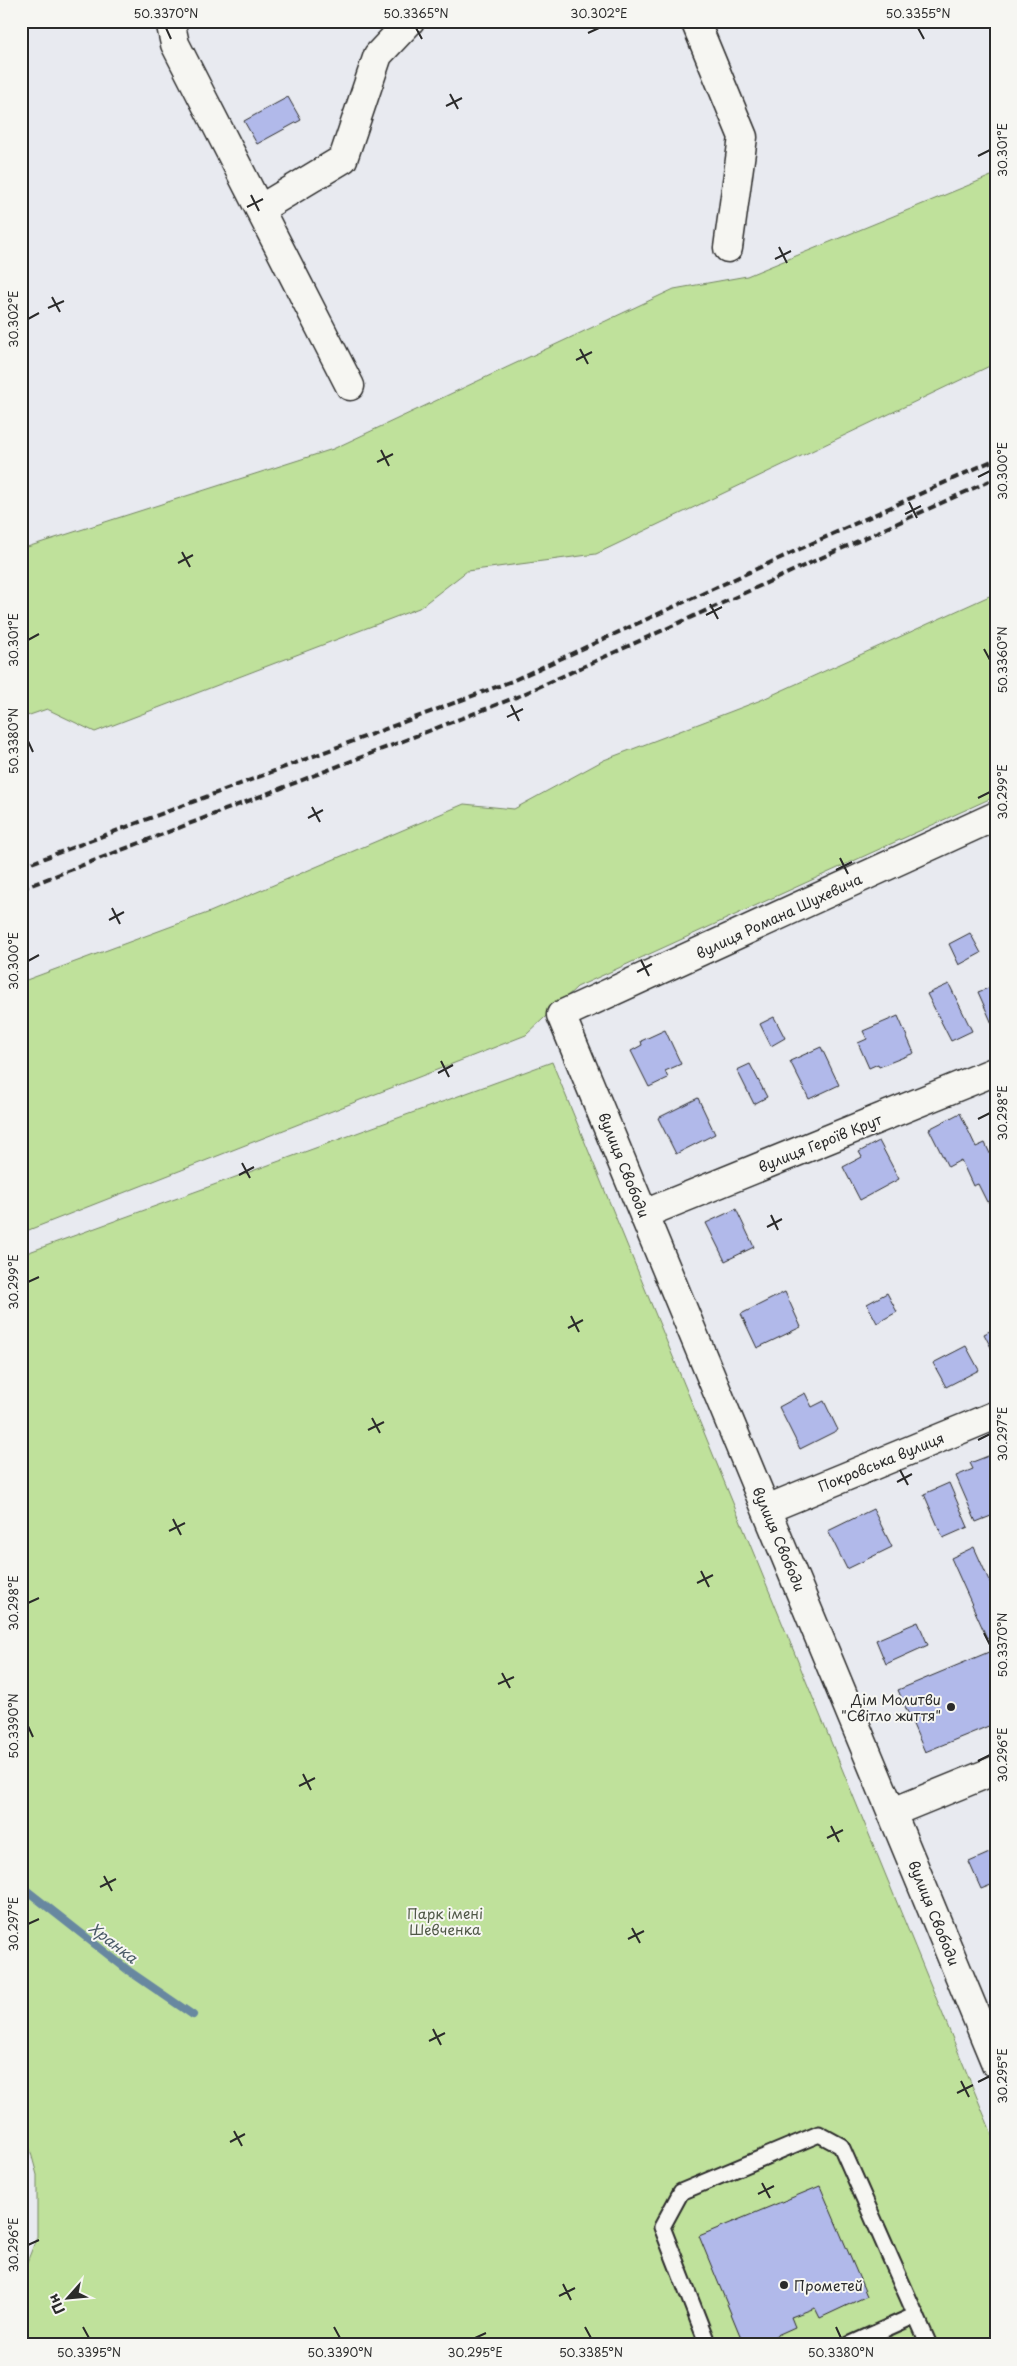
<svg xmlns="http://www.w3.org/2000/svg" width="1017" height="2366" font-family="'Playpen Sans',sans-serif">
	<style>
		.green { fill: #bfe19b; stroke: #758663 }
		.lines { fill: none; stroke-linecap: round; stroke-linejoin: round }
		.stream { stroke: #6888a0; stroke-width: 8 }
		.building { fill: #b1b9ea; stroke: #2b2b2b }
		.lane-casing { stroke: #2b2b2b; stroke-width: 19 }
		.street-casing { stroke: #2b2b2b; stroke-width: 31 }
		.lane { stroke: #f6f6f2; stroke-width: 15 }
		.street { stroke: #f6f6f2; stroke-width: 28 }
		.rail { stroke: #2b2b2b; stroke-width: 4; stroke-dasharray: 8 4; stroke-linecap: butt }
		.ticks { fill: none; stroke: #2b2b2b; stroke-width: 2 }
		.poi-dot { fill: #2b2b2b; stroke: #f6f6f2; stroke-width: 2 }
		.labels { text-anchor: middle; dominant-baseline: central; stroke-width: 4; stroke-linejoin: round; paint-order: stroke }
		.street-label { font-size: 14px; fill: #2b2b2b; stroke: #f6f6f2 }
		.poi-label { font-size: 14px; fill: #2b2b2b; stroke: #f6f6f2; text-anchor: end }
		.park-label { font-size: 14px; fill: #505847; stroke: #f6f6f2 }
		.water-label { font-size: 15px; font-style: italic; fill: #495a66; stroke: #f6f6f2 }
		.neatline { fill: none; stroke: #2b2b2b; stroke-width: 2 }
		.ticks-label { font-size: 12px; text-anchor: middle; fill: #2b2b2b }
	</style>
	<rect width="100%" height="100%" fill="#e8eaf0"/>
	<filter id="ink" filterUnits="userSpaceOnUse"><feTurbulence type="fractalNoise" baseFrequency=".02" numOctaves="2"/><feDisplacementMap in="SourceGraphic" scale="10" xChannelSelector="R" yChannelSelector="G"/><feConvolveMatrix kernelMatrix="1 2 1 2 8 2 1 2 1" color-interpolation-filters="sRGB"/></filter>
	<g filter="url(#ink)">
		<g class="green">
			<polygon points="996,174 996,363 596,554 467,571 419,608 95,732 47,709 21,718 21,549 333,449 674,289 747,276"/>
			<polygon points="996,593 996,796 577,987 526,1035 21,1233 21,982 210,912 464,804 514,809 604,760 761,700"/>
			<polygon points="552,1062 996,2144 996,2345 21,2345 21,2277 37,2237 37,2175 21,2116 21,1255"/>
		</g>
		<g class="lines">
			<polyline class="stream" points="21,1886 129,1971 193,2015"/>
		</g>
		<g class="building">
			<polygon points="288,97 301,120 257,144 244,121"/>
			<polygon points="970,933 981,953 959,965 949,944"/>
			<polygon points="949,984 972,1031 951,1041 927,994"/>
			<polygon points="996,985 996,1027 994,1028 978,992"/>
			<polygon points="898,1016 914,1053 879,1067 878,1064 869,1068 858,1043 867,1039 863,1031"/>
			<polygon points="774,1017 785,1038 771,1046 760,1024"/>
			<polygon points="665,1030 681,1064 665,1071 668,1078 649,1087 631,1051 642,1045 641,1041"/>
			<polygon points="821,1047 839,1085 809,1099 790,1061"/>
			<polygon points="750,1064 767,1097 754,1104 737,1070"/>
			<polygon points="698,1098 715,1134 676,1154 658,1118"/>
			<polygon points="960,1113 976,1147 985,1143 996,1166 996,1198 987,1202 978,1184 973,1186 961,1160 948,1167 929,1129"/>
			<polygon points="879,1141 899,1179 860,1200 843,1167 862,1157 859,1152"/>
			<polygon points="736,1209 754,1247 725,1261 706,1223"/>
			<polygon points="785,1292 801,1327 757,1348 741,1314"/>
			<polygon points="887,1293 897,1312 877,1323 867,1304"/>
			<polygon points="996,1328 996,1357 984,1334"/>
			<polygon points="966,1346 979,1370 946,1387 933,1363"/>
			<polygon points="805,1393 812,1407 824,1401 838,1430 800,1449 779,1407"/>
			<polygon points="996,1453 996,1514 976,1522 956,1476 973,1469 970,1463"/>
			<polygon points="949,1483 968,1527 943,1538 924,1494"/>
			<polygon points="873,1509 892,1547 847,1569 828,1531"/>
			<polygon points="974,1547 996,1596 996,1634 987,1638 951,1558"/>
			<polygon points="918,1622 928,1645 886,1664 876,1640"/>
			<polygon points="996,1649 996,1723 925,1752 898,1690"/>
			<polygon points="996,1850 996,1883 981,1889 969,1862"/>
			<polygon points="820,2186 867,2296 820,2318 815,2308 791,2317 795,2327 755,2345 744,2345 699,2236"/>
		</g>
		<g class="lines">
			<defs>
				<g id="lane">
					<polyline points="708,2345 662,2227 681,2192 819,2134 841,2146 929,2345"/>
					<polyline points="849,2345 916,2315"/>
				</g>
				<g id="street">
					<polyline points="170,21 175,44 350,386"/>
					<polyline points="695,21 743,137 728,248"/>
					<polyline points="260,209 343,159 378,55 410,21"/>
					<polyline points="996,816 561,1015 996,2064"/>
					<polyline points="644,1214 996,1071"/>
					<polyline points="767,1509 996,1415"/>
					<polyline points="893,1812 996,1770"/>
				</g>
			</defs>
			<use href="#lane" class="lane-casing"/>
			<use href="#street" class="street-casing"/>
			<use href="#lane" class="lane"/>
			<use href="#street" class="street"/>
			<g class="rail">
				<polyline points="21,867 512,681 996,459"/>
				<polyline points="21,889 519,696 996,478"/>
			</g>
		</g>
	</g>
	<path class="ticks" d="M166,28L171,39M416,28L422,39M918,28L924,39M588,33L599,28M450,94L458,109M446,106L462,98M978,156L990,150M251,195L259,211M247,207L263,199M779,247L787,263M775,259L791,251M52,297L60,312M48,308L64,301M28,319L39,313M580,349L588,364M576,360L592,352M381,450L389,466M377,462L393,454M978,477L990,471M909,502L917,518M905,514L921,506M182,552L190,567M178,563L193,555M710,604L718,619M706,615L722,607M28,640L39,634M984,649L990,660M511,705L519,721M507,717L523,709M28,741L33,752M978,798L990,792M312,807L320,822M308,818L323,810M840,858L848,874M836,870L852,862M112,908L120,924M109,920L124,912M641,960L649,976M28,961L39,955M637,972L652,964M441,1061L449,1077M438,1073L453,1065M978,1119L990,1113M242,1163L250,1178M239,1175L254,1167M771,1215L778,1230M767,1227L782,1219M28,1282L39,1277M571,1316L579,1332M568,1328L583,1320M372,1418L380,1433M368,1430L384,1422M978,1440L990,1434M900,1470L908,1485M897,1482L912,1474M173,1519L181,1535M169,1531L185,1523M701,1571L709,1587M697,1583L713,1575M28,1603L39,1598M984,1633L990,1645M502,1673L510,1688M498,1684L514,1677M28,1726L33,1737M978,1761L990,1755M303,1774L311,1790M299,1786L315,1778M831,1826L839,1842M827,1838L843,1830M104,1876L112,1891M100,1887L116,1879M28,1924L39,1919M632,1928L640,1943M628,1939L644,1931M433,2029L441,2045M429,2041L445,2033M961,2081L969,2097M978,2082L990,2076M957,2093L973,2085M234,2131L242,2146M230,2142L245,2134M762,2183L770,2198M758,2194L774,2186M28,2245L39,2240M563,2284L571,2300M559,2296L575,2288M83,2327L89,2338M334,2327L340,2338M585,2327L591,2338M836,2327L841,2338M475,2338L486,2333"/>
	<g class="poi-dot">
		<circle cx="951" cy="1707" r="5"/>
		<circle cx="784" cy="2285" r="5"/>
	</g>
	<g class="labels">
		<g class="street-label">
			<text transform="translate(779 916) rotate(-25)">вулиця Романа Шухевича</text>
			<text transform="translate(820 1143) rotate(-22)">вулиця Героїв Крут</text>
			<text transform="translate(624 1165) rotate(68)">вулиця Свободи</text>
			<text transform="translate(881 1462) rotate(-22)">Покровська вулиця</text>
			<text transform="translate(779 1539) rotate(67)">вулиця Свободи</text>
			<text transform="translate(934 1913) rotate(68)">вулиця Свободи</text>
		</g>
		<g class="poi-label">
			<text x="941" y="1699">Дім Молитви<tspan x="941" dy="16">"Світло життя"</tspan></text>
			<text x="794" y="2285" text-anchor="start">Прометей</text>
		</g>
		<g class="park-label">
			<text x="445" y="1913">Парк імені<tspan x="445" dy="16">Шевченка</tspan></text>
		</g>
		<g class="water-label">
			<text transform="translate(114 1942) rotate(38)">Хранка</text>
		</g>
	</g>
	<rect width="1017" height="2366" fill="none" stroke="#f6f6f2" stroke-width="55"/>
	<g transform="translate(68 2298) rotate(243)" stroke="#f6f6f2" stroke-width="4" paint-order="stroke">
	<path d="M0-4L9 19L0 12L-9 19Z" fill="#2b2b2b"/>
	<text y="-8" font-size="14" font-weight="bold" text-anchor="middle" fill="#2b2b2b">Пн</text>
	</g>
	<rect x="28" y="28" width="962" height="2310" class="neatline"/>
	<g class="ticks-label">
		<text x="166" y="18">50.3370°N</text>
		<text x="416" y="18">50.3365°N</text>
		<text x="599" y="18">30.302°E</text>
		<text x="918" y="18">50.3355°N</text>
		<text transform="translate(1003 150) rotate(-90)" y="4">30.301°E</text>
		<text transform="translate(14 319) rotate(-90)" y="4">30.302°E</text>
		<text transform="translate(1003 471) rotate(-90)" y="4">30.300°E</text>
		<text transform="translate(14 640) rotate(-90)" y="4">30.301°E</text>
		<text transform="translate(1003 660) rotate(-90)" y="4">50.3360°N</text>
		<text transform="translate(14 741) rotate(-90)" y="4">50.3380°N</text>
		<text transform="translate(1003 792) rotate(-90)" y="4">30.299°E</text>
		<text transform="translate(14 961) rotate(-90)" y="4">30.300°E</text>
		<text transform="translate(1003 1113) rotate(-90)" y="4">30.298°E</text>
		<text transform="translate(14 1282) rotate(-90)" y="4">30.299°E</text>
		<text transform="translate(1003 1434) rotate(-90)" y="4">30.297°E</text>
		<text transform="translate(14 1603) rotate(-90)" y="4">30.298°E</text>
		<text transform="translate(1003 1645) rotate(-90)" y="4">50.3370°N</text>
		<text transform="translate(14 1726) rotate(-90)" y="4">50.3390°N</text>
		<text transform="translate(1003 1755) rotate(-90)" y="4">30.296°E</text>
		<text transform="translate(14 1924) rotate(-90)" y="4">30.297°E</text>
		<text transform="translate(1003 2076) rotate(-90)" y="4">30.295°E</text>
		<text transform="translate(14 2245) rotate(-90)" y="4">30.296°E</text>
		<text x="89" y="2357">50.3395°N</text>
		<text x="340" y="2357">50.3390°N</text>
		<text x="475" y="2357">30.295°E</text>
		<text x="591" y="2357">50.3385°N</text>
		<text x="841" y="2357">50.3380°N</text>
	</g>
</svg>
